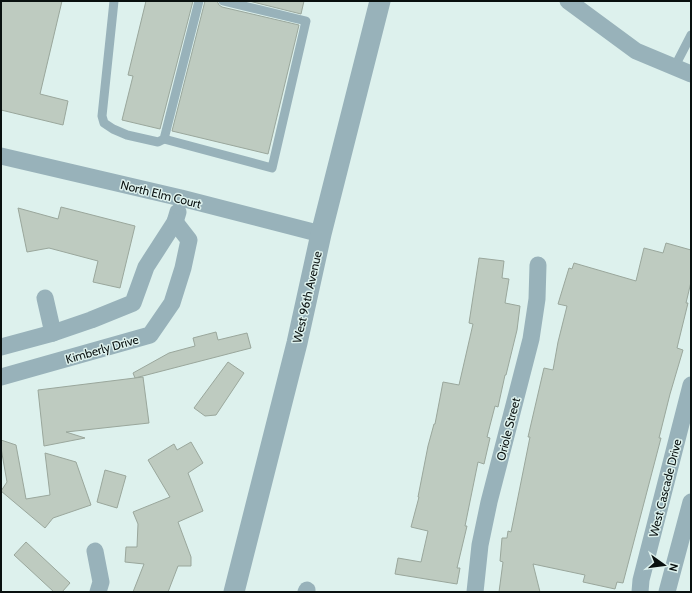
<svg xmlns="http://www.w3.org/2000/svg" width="692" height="593" font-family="Cabin,sans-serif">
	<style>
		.building { fill: #becbc0; stroke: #9aa79c }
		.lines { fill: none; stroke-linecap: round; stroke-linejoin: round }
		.service { stroke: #98b2ba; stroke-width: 9 }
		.minor { stroke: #98b2ba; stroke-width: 17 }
		.tertiary { stroke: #98b2ba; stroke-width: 21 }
		.labels { text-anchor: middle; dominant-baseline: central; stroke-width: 3; stroke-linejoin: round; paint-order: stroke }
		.street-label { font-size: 12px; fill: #09100f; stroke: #ddf1ed }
	</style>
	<rect width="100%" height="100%" fill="#ddf1ed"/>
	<g class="building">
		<polygon points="1,1 62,1 40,94 68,101 63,125 1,110"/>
		<polygon points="146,1 193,1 160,129 122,120 133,76 128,75"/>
		<polygon points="205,1 217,1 219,5 222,7 299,25 268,154 172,131"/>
		<polygon points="249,1 304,1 301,14"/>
		<polygon points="61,207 135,226 120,288 93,282 98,261 49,248 27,252 18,208 58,219"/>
		<polygon points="666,243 691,250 691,282 686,303 688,303 677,348 683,350 670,394 659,438 661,438 623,583 617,582 615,589 583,582 585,575 533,564 540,592 499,592 503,562 500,561 502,538 507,538 508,531 511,532 530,437 528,437 544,368 553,370 558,342 567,306 558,304 569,268 572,269 574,263 636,281 644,248 663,253"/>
		<polygon points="479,258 504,261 502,278 509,279 505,303 520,306 517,330 506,375 505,375 498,407 495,406 487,437 490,438 484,464 478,462 465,526 467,526 457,568 460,568 457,584 395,574 398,558 421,562 428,531 411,527 419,497 418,497 428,446 434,424 435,424 443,382 459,385 473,324 469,323"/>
		<polygon points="216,332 218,340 247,333 251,348 135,378 133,373 169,353 195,346 193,338"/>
		<polygon points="228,362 244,373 216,415 205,416 194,408"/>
		<polygon points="143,377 149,423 66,432 85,438 44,446 38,390"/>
		<polygon points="1,440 16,445 26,499 50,495 45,453 76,462 91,505 53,518 45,528 1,491 7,482 1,448"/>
		<polygon points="191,442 203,463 188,473 203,511 178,522 191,557 191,566 178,566 168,592 133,592 144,564 125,562 126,547 137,547 138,524 133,512 170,497 148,460 174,444 177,450"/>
		<polygon points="105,470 126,476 117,508 97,502"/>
		<polygon points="26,542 70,583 62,592 54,592 14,555"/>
	</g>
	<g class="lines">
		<g class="service">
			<polyline points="114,1 102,116 104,123 113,129 127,135 158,142 164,139 199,1"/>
			<polyline points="674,68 691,35"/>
			<polyline points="164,139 272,168 306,21 223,1"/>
		</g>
		<g class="minor">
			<polyline points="568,1 636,51 691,74"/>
			<polyline points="1,156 181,198 321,234"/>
			<polyline points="45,298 53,333"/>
			<polyline points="1,347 53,333 91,320 133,303 146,267 175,222 178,212"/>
			<polyline points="1,377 150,335 172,303 183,268 189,240 175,222"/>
			<polyline points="95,551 101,582 98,592"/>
			<polyline points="306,592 307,590"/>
			<polyline points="475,592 480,545 489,502 531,339 537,299 538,265"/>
			<polyline points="640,592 641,580 691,385"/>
			<polyline points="667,592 691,502"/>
		</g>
		<polyline class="tertiary" points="234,592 297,343 321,234 380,1"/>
	</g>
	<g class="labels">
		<g class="street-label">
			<text transform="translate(161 194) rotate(14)">North Elm Court</text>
			<text transform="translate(307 297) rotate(-77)">West 96th Avenue</text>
			<text transform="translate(102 349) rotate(-16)">Kimberly Drive</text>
			<text transform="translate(508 429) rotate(-76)">Oriole Street</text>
			<text transform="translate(665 488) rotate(-76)">West Cascade Drive</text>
		</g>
	</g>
	<rect width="692" height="593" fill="none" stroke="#09100f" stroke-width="4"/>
	<g transform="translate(664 565) rotate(104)" stroke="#ddf1ed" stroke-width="3" paint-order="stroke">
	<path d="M0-3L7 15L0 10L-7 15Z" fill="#09100f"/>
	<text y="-6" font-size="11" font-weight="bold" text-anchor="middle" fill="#09100f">N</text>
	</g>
</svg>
